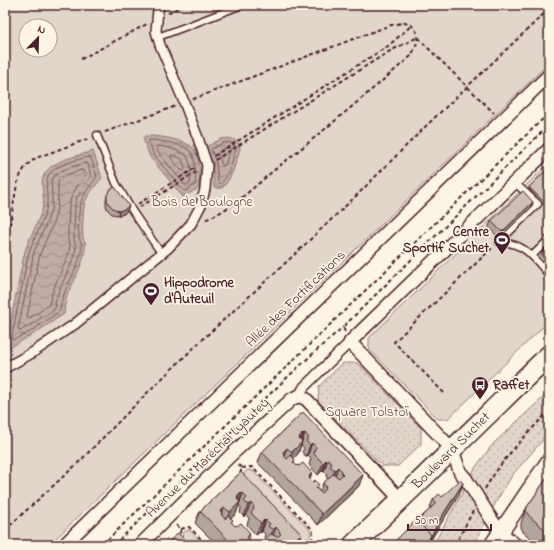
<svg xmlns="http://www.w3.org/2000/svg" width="554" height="550" font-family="'Indie Flower',sans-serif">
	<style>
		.grass { fill: url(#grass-dots); stroke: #967a7a }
		.garden { fill: #e2d5ca; stroke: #967a7a; fill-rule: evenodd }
		.water { fill: url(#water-waves); stroke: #917474 }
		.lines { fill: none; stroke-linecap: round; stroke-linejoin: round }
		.shore { stroke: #79575c; stroke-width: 1 }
		.service-casing { stroke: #4a1f2b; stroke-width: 9 }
		.pedestrian-casing { stroke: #4a1f2b; stroke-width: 12 }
		.minor-casing { stroke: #4a1f2b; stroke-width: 15 }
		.tertiary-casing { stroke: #4a1f2b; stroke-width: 18 }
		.primary-casing { stroke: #4a1f2b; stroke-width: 22 }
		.path { stroke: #4a1f2b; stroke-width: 2; stroke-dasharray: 4 3; stroke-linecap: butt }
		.service { stroke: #fcf5e5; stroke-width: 6 }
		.pedestrian { stroke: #fcf5e5; stroke-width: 9 }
		.minor { stroke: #fcf5e5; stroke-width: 12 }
		.tertiary { stroke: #fcf5e5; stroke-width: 15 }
		.primary { stroke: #fcf5e5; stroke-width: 19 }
		.minor-bridge-casing { stroke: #4a1f2b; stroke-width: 15; stroke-linecap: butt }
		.minor-bridge { stroke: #fcf5e5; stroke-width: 12 }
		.wall { fill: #b2a59d; stroke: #4a1f2b; fill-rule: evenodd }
		.shaded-wall { fill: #918680; stroke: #4a1f2b }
		.building { fill: #cfc0b7; stroke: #4a1f2b; fill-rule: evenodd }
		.labels { text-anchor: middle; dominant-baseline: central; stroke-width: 3.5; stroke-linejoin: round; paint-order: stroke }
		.park-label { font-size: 14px; fill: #704c53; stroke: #fcf5e5 }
		.poi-label { font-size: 14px; font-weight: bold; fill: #4a1f2b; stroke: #fcf5e5; text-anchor: start }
		.street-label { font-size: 14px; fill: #4a1f2b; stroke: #fcf5e5 }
	</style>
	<defs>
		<pattern id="grass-dots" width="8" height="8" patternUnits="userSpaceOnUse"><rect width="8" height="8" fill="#e2d5ca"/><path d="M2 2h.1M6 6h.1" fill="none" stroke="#c3b6ae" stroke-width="1.8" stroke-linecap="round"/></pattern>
		<pattern id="water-waves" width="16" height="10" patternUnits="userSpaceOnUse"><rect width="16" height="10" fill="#c0aca5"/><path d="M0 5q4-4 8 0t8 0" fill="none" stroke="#9e8b87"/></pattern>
	</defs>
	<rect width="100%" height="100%" fill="#fcf5e5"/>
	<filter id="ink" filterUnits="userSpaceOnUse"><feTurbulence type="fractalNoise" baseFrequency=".025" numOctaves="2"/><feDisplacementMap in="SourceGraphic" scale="8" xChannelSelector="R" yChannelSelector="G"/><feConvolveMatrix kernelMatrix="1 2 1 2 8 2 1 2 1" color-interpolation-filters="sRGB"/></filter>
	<g filter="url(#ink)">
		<g class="grass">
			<polygon points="343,363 358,363 421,428 421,444 398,466 382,466 318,401 319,386"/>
			<polygon points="549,392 549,433 513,474 497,500 474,545 433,545 460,497 475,468 493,444"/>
		</g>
		<g class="garden">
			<path d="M5,5H549V63L49,545H5ZM26,26H50V50H26Z"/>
			<polygon points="549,163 549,321 448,419 438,419 369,349 369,338"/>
			<path d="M248,470L253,471L310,530L311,534C309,539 306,540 301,539L244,479L243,475L246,471Z"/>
			<polygon points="187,530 191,531 204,545 189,545 182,537 183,533"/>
		</g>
		<g class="water">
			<path d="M145,136C156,135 186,140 193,148C195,151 196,154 198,157L200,171L199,187L197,189L183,197L150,157L143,138Z"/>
			<path d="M229,138C235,139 240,144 240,149C236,162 232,179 222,188H214L213,164L206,147L221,139Z"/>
			<path d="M93,151L102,178C96,185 89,193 85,202C83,208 82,231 83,237C83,240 85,241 86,243C85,249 84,256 82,262C76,280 64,294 64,314L32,335L7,349L8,335L24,255C28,238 39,223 43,206C45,197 40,185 43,178C47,161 78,156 93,151Z"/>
		</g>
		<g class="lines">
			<g class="shore">
				<path d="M149,140H152C161,141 185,144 191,152C194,156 195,162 195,167C196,173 196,179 195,185L186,191L183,190L154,155L149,142Z"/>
				<path d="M229,142L234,145L236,149C233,158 228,180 220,184L218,182L216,163L211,149L223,143Z"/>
				<path d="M157,146H159L170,148L186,154C191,164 192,173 190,183L186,185L184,184L158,152L157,148Z"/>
				<polygon points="228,147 230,148 230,150 225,165 223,166 222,165 218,152 224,148"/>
				<path d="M173,155L182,159C183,162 186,167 184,171L181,170L171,158V156Z"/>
				<path d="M88,157L91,158L97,177C92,184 85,191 82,200C78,209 78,226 79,236C79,240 81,242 82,245C82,249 80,256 79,260C73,278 62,291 60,311L30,332L13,340L12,339V335L28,256C32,239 45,222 47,204C48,193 43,180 51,172C60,163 77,160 88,157Z"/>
				<path d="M85,163L88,164L91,176L87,182L76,199L75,207L74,231V240L76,246L74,258L60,288L56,299L55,309L27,327L20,331L18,329L34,252L47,222L52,207V193L51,180C58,169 73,167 85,163Z"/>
				<path d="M81,170L84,171L85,175L73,193L71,198L69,207L68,230V240L70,246L68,256L55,285L51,297L49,305L30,318L28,319L27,316L40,254L53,224L57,209L58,194V182C64,175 73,173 81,170Z"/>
			</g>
			<defs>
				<g id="service">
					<polyline points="158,37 190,25 242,5"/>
					<polyline points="97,135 116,183 133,212 161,253"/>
					<path d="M514,182L538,204L499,242C524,242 534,258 549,275"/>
					<polyline points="532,256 549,239"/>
				</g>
				<g id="pedestrian">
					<polyline points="5,368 32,353 75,324 168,248 191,224 201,205 205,189 207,165 198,138 182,97 160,45 156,31 158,10 160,5"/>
					<polyline points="299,396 304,387 350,342"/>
				</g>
				<g id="minor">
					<polyline points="466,479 460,472 452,449 350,342 549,149"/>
					<polyline points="490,517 500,532 516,545"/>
					<polyline points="64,545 549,75"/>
					<polyline points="140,545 230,456 292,399 299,396 306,399 401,500"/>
				</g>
				<polyline id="tertiary" points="492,545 549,461"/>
				<g id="primary">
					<path id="s1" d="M353,545C419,483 484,418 549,355"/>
				</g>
			</defs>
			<use href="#service" class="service-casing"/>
			<use href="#pedestrian" class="pedestrian-casing"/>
			<use href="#minor" class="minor-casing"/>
			<use href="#tertiary" class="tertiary-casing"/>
			<use href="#primary" class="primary-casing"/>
			<g class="path">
				<polyline points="168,13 183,5"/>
				<polyline points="81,59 147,24"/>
				<path d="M193,99L391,25C395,25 400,23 404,23C409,23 412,25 415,29C421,38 415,48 411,56C366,95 320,134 273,171C253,188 229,211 204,220"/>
				<polyline points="105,132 176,106"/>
				<polyline points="214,156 388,46 412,25"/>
				<polyline points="215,160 390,51 418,37 427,47 494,113"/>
				<polyline points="138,204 197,167"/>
				<polyline points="140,207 196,172"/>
				<polyline points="5,253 17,184 21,174 26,166 36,158 90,138"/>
				<polyline points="345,332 343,327 415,256 549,125"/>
				<polyline points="444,393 394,342 492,248"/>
				<polyline points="238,465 242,468 240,474"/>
				<polyline points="242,468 252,467 313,530 312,541"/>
				<path d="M485,489C501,460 526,435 549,411"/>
				<polyline points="176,525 181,529 179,536"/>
				<polyline points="181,529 189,527 207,545"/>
				<polyline points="5,530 78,463 149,391 204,338 293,256 357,195 428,124 549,9"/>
				<polyline points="297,538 302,543 312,541 316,545"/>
				<polyline points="102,545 549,113"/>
				<path d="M114,545C147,513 180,482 213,450C255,408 298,366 343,327"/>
				<polyline points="455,545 473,511"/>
			</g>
			<use href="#service" class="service"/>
			<use href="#pedestrian" class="pedestrian"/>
			<use href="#minor" class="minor"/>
			<use href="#tertiary" class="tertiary"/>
			<use href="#primary" class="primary"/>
			<defs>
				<polyline id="minor-bridge" points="466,479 490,517"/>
			</defs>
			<use href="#minor-bridge" class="minor-bridge-casing"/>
			<use href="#minor-bridge" class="minor-bridge"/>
		</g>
		<g class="wall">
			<polygon points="549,168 549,210 529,189 529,187"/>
			<polygon points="107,195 127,211 124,214 118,215 112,214 107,209 106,204 106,200"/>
			<polygon points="533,202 531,208 499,238 489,227 491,221"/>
			<polygon points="549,245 549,264 541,256 543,251"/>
			<path d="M303,412L359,486L318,525L258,463L262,452ZM301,445L304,448L302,452L306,457L308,455L311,458L309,465L318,475L322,471L323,472L324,471L327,474L326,477L328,479L323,483L320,492L310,479L312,473L299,466H297L294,463L293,458L298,454Z"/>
			<polygon points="241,472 297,545 261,545 261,543 266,539 264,538 265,534 262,531 261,533 260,532 256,535 247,525 249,518 246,515 244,517 240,513 241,508 239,505 236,514 231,518 232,523 235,526 237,526 250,533 248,540 251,543 257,545 217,545 195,523 200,511"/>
			<polygon points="549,475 549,545 539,545 523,532 521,527 521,523 527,507"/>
			<polygon points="463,483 459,495 435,533 428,545 391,545 429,510 433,500 442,497"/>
		</g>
		<g class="shaded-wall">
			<polygon points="533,202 531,208 499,238 502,232"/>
			<polygon points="129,206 127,211 124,214 118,215 119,211"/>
			<polygon points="303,433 298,445 300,444 304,434 305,433 298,454 288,464 299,437"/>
			<polygon points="312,443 308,455 306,457 310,445"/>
			<polygon points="287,448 282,460 283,452"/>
			<polygon points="328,459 324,471 323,472 327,461"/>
			<polygon points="326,460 322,471 318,475 323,463"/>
			<polygon points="338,467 334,479 330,482 335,470"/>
			<polygon points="363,475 359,486 318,525 322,514"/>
			<polygon points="463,483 459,495 435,533 428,545 427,545 439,521"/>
			<polygon points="241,493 236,505 238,504 243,493 236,514 226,523 237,497"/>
			<polygon points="251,503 246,515 244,517 248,505"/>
			<polygon points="224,508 220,520 220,512"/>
			<polygon points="264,520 260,532 256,535 261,523"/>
			<polygon points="266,520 262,531 261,533 265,521"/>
			<polygon points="276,527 272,539 268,542 273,530"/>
			<polygon points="301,534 297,545 290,545"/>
		</g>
		<g class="building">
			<polygon points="549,168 549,207 529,187"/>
			<polygon points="115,187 129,206 125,209 119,211 114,209 109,204 107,200 107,195 110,190"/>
			<polygon points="523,191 533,202 502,232 491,221"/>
			<polygon points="549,245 549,258 543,251"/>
			<path d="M303,412L363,475L322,514L262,452ZM303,433L304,434L305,433L309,438L306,441L310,445L312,443L316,447L313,453L323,463L326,460L327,461L328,459L332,464L330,466L335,470L338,467L342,471L341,472L343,474L339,478L333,474L323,483L326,487L325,488L326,489L322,493L321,492H320L316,488L319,485L315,480L313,482L309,478L310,477L309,476L312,473L303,463L299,466L298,465L297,466L293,462L295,460L291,455L287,459L283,454L284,453L283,452L287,448L292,452L302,442L299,439L300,438L299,437Z"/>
			<polygon points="241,472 301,534 290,545 262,545 261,543 271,534 277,537 281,534 279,532 280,532 276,527 273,530 268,526 270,524 266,520 265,521 264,520 261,523 251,513 254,509 253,509 254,507 251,503 248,505 244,501 247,498 243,493 242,494 241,493 237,497 238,498 237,499 240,502 230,512 226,509 224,508 220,512 222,513 221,514 225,519 228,516 233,520 231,522 235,526 236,525 237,526 241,523 250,533 247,538 251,543 253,541 257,545 233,545 200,511"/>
			<polygon points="549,475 549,533 529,516 526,511 527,507"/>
			<polygon points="460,480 463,483 439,521 428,542 431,535 417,522 436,503 433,500 439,494 442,497"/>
			<polygon points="416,520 431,535 426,545 391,545"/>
			<polygon points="178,533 190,545 165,545"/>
		</g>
	</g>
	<defs>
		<symbol id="stadium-pin" viewBox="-11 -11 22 30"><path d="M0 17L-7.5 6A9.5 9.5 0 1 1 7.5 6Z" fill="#4a1f2b" stroke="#fcf5e5"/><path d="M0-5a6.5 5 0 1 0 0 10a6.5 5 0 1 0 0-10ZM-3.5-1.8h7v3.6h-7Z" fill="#fff"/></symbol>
		<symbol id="bus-pin" viewBox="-11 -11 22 30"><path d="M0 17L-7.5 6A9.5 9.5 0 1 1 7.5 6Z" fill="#4a1f2b" stroke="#fcf5e5"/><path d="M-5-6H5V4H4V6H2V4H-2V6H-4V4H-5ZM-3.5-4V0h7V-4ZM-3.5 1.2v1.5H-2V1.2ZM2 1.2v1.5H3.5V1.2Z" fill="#fff"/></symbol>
	</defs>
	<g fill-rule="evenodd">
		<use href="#stadium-pin" x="492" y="230" width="20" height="27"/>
		<use href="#stadium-pin" x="141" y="281" width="20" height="27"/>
		<use href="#bus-pin" x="470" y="375" width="20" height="27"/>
	</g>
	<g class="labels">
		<g class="park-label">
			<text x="202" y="202">Bois de Boulogne</text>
			<text x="367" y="412">Square Tolstoï</text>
		</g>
		<g class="poi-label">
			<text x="489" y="232" text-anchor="end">Centre<tspan x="489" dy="16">Sportif Suchet</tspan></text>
			<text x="164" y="283">Hippodrome<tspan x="164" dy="16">d'Auteuil</tspan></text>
			<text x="493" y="385">Raffet</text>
		</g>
		<g class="street-label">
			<text transform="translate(296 299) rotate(-44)">Allée des Fortifications</text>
			<text stroke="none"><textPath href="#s1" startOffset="136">Boulevard Suchet</textPath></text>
			<text transform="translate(208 458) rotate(-44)">Avenue du Maréchal Lyautey</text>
		</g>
	</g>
	<rect width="554" height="550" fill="none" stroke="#fcf5e5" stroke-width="20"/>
	<rect x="10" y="10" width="534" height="530" fill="none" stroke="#4a1f2b" stroke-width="1.5" filter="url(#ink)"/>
	<g transform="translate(38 38) rotate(23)"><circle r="19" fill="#fcf5e5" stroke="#b59f9b"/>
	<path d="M0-3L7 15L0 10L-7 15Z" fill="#4a1f2b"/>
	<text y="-6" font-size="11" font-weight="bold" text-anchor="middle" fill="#4a1f2b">N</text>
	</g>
	<path d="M408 524v6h83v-6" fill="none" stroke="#4a1f2b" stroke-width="2"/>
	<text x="414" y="524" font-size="12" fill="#4a1f2b" stroke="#fcf5e5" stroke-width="3" paint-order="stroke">50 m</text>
</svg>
